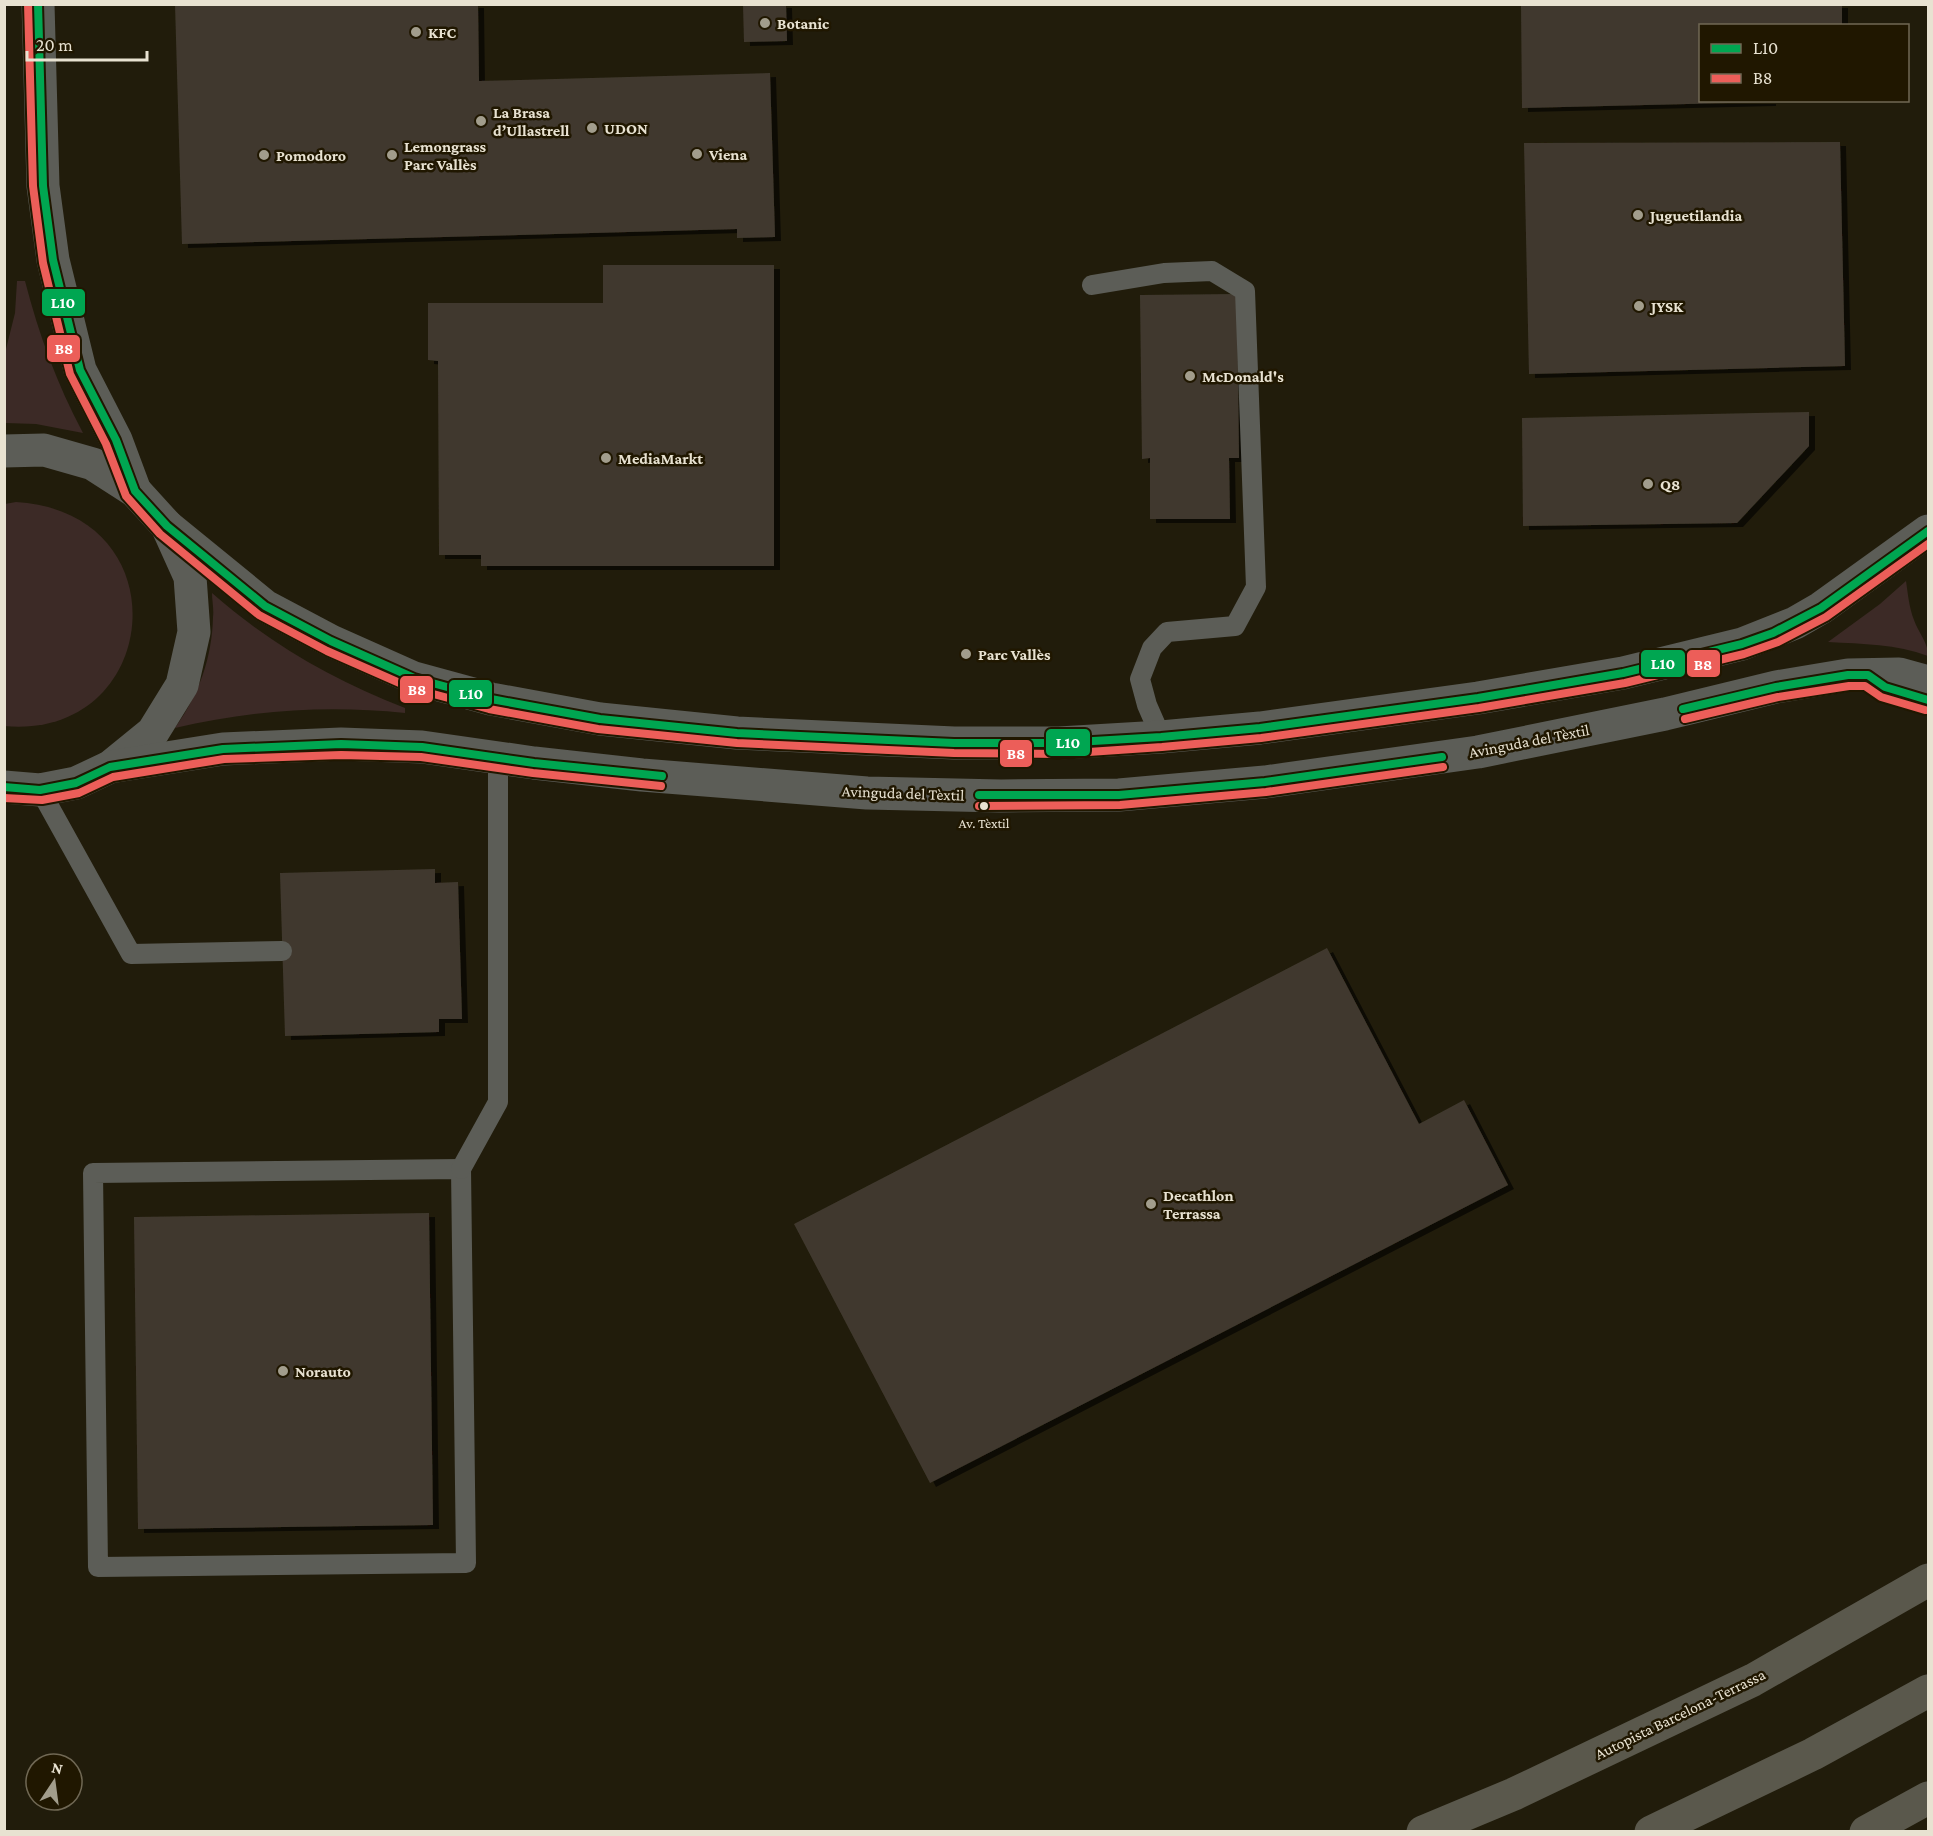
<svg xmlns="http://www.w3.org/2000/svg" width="1933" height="1836" font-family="'Crimson Pro',serif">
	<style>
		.green { fill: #3c2a26 }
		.building { fill: #40392e; filter: url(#shadow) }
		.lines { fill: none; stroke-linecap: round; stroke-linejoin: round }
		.service { stroke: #5c5d57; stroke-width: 20 }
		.minor { stroke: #5c5d57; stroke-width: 33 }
		.motorway { stroke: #5a584c; stroke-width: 33 }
		.bus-1-casing { stroke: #201700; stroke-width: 12 }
		.bus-2-casing { stroke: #201700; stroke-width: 12 }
		.bus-1 { stroke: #00a651; stroke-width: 8 }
		.bus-2 { stroke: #ec5e59; stroke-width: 8 }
		.poi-dot { fill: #a29d8c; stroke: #201700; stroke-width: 2 }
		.bus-dot { fill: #e8e2d1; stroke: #201700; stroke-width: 2 }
		.labels { text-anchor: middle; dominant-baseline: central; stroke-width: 5; stroke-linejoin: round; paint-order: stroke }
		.bus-label { font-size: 14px; fill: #e8e2d1; stroke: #201700 }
		.poi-label { font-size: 16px; font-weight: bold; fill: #e8e2d1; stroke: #201700; text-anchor: start }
		.street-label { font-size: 16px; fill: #e8e2d1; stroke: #201700 }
		.line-badge { stroke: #201700; stroke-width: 2 }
		.badge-label { font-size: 16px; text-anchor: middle; font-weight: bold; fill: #fff }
	</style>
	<defs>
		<filter id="shadow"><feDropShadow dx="6" dy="4" stdDeviation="0" flood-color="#0009"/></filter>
	</defs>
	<rect width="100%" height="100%" fill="#211c0b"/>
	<g class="green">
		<path d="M17,281H25C39,335 57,384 83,433L36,424L5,423V353L15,313Z"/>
		<path d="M16,502C184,512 162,741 4,726L5,504Z"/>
		<path d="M1906,581C1908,594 1909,607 1914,620C1918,632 1929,644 1928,656C1896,644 1863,644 1828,642L1880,604Z"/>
		<path d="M212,593C270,644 333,680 405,708V713C327,705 251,710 175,728C199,694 212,658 213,617C214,609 212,601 212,593Z"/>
	</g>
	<g class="building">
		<polygon points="175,4 478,4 479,81 770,73 775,237 737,238 737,229 182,244"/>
		<polygon points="743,4 786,4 787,41 744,42"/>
		<polygon points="1521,4 1842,4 1842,26 1700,26 1700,100 1770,100 1770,102 1522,108"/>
		<polygon points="1840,142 1845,366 1529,374 1524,143"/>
		<polygon points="603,265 774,265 774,566 481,566 481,555 439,555 438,361 428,360 428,303 603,303"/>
		<polygon points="1237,294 1239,458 1229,458 1230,519 1150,519 1150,458 1142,459 1140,295"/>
		<polygon points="1809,412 1809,446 1737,523 1523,526 1522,418"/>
		<polygon points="435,869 435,883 458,882 462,1019 439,1019 439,1032 285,1036 280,873"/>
		<polygon points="1327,948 1419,1124 1464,1100 1508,1185 930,1483 794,1224"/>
		<polygon points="429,1213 433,1525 138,1529 134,1217"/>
	</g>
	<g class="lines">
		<g class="service">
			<polyline points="1092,285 1164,273 1212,271 1245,291 1256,587 1235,626 1167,632 1152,648 1140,679 1147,705 1161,737"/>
			<polyline points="40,790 131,954 282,951"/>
			<polygon points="461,1169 466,1563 98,1567 93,1173"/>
			<polyline points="461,1169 498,1102 498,757"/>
		</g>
		<g class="minor">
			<polyline points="38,4 43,186 53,260 80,370 116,440 135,491"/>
			<polyline points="4,451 44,450 93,464 135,491 167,526 190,577 194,632 182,685 153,732 110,767 76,783 40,790 4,787"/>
			<polyline points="167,526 265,606 331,641 414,678 491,699 600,719 737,733 954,743 1059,743 1161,737 1260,728 1478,698 1623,673 1742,644 1795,623 1821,608 1928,531"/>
			<polyline points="110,767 223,749 341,744 422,747 534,763 642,775 867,793 1001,796 1119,795 1265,782 1478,752 1665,714 1776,687 1848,675 1899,674 1928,682"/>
		</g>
		<g class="motorway">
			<polyline points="1423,1832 1514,1794 1753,1680 1928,1580"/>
			<polyline points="1651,1832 1813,1754 1928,1691"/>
			<polyline points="1866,1832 1928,1798"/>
		</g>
		<defs>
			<g id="bus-1">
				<polyline points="38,4 43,186 53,260 80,370 116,440 135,491 167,526 265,606 331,641 414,678 491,699 600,719 737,733 954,743 1059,743 1161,737 1260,728 1478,698 1623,673 1742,644 1773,633 1821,608 1928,531"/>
				<polyline points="1683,709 1776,687 1848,675 1868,675 1885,687 1928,700"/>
				<polyline points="4,787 40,790 76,783 110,767 223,749 341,744 422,747 534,763 662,776"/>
				<polyline points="979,795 1119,795 1265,782 1442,757"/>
			</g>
			<g id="bus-2">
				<polyline points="28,4 33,186 43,263 70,374 106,444 126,496 160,534 259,615 327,651 411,688 489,709 598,729 737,743 954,753 1059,754 1162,747 1261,738 1479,708 1625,683 1744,654 1778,642 1826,617 1928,544"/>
				<polyline points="1685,719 1778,697 1849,686 1865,686 1881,697 1925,710"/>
				<polyline points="4,798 42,800 79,793 113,777 224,759 341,755 421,757 533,773 661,786"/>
				<polyline points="979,806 1120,805 1266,792 1443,767"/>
			</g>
		</defs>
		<use href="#bus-1" class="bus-1-casing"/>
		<use href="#bus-2" class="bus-2-casing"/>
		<use href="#bus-1" class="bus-1"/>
		<use href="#bus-2" class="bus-2"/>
	</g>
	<g class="poi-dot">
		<circle cx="765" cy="23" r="6"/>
		<circle cx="416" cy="32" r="6"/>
		<circle cx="481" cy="121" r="6"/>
		<circle cx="592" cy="128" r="6"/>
		<circle cx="697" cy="154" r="6"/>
		<circle cx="264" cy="155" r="6"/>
		<circle cx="392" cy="155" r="6"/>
		<circle cx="1638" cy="215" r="6"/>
		<circle cx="1639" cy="306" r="6"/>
		<circle cx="1190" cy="376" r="6"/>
		<circle cx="606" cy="458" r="6"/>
		<circle cx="1648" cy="484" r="6"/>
		<circle cx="966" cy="654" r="6"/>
		<circle cx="1151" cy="1204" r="6"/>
		<circle cx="283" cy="1371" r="6"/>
	</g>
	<circle class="bus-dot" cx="984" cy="806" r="5"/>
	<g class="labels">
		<g class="bus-label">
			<text x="984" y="823">Av. Tèxtil</text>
		</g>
		<g class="poi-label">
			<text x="777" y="23">Botanic</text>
			<text x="428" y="32">KFC</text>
			<text x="493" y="112">La Brasa<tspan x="493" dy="18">d’Ullastrell</tspan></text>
			<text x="604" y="128">UDON</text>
			<text x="404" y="146">Lemongrass<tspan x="404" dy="18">Parc Vallès</tspan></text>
			<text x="709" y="154">Viena</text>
			<text x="276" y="155">Pomodoro</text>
			<text x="1650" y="215">Juguetilandia</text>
			<text x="1651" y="306">JYSK</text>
			<text x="1202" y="376">McDonald's</text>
			<text x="618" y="458">MediaMarkt</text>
			<text x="1660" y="484">Q8</text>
			<text x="978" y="654">Parc Vallès</text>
			<text x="1163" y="1195">Decathlon<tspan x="1163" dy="18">Terrassa</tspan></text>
			<text x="295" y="1371">Norauto</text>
		</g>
		<g class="street-label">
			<text transform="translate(1529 741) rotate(-11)">Avinguda del Tèxtil</text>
			<text transform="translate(903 793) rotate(2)">Avinguda del Tèxtil</text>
			<text transform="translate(1680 1714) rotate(-26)">Autopista Barcelona-Terrassa</text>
		</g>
	</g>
	<g class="line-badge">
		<rect x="41" y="288" width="45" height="29" rx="6" fill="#00a651"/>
		<rect x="46" y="334" width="35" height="29" rx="6" fill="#ec5e59"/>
		<rect x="1640" y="649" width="46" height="29" rx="6" fill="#00a651"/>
		<rect x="1686" y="649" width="35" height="29" rx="6" fill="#ec5e59"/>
		<rect x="399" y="675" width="35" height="29" rx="6" fill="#ec5e59"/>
		<rect x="448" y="679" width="45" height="29" rx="6" fill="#00a651"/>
		<rect x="1045" y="728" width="46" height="29" rx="6" fill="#00a651"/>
		<rect x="999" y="739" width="34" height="29" rx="6" fill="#ec5e59"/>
	</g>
	<g class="badge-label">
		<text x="63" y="308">L10</text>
		<text x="64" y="354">B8</text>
		<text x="1663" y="669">L10</text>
		<text x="1703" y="670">B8</text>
		<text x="417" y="695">B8</text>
		<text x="471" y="699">L10</text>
		<text x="1068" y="748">L10</text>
		<text x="1016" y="759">B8</text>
	</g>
	<rect width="1933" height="1836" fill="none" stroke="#e8e2d1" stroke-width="12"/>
	<rect x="1699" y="24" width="210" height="78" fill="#201700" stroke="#706854" stroke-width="1.5"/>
	<rect x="1711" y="44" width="30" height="9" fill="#00a651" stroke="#706854" stroke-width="1.5"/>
	<text x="1753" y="54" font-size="18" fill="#e8e2d1">L10</text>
	<rect x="1711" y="74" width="30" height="9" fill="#ec5e59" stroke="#706854" stroke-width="1.5"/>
	<text x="1753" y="84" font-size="18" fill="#e8e2d1">B8</text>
	<g transform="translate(54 1782) rotate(13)"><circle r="28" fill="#201700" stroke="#706854" stroke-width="1.5"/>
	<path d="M0-4.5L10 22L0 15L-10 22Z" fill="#a29d8c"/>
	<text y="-9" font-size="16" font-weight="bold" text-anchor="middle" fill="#e8e2d1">N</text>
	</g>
	<path d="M27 51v9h120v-9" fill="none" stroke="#e8e2d1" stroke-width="3"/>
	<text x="36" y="51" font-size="18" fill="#e8e2d1" stroke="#201700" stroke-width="4.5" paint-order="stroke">20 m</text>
</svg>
